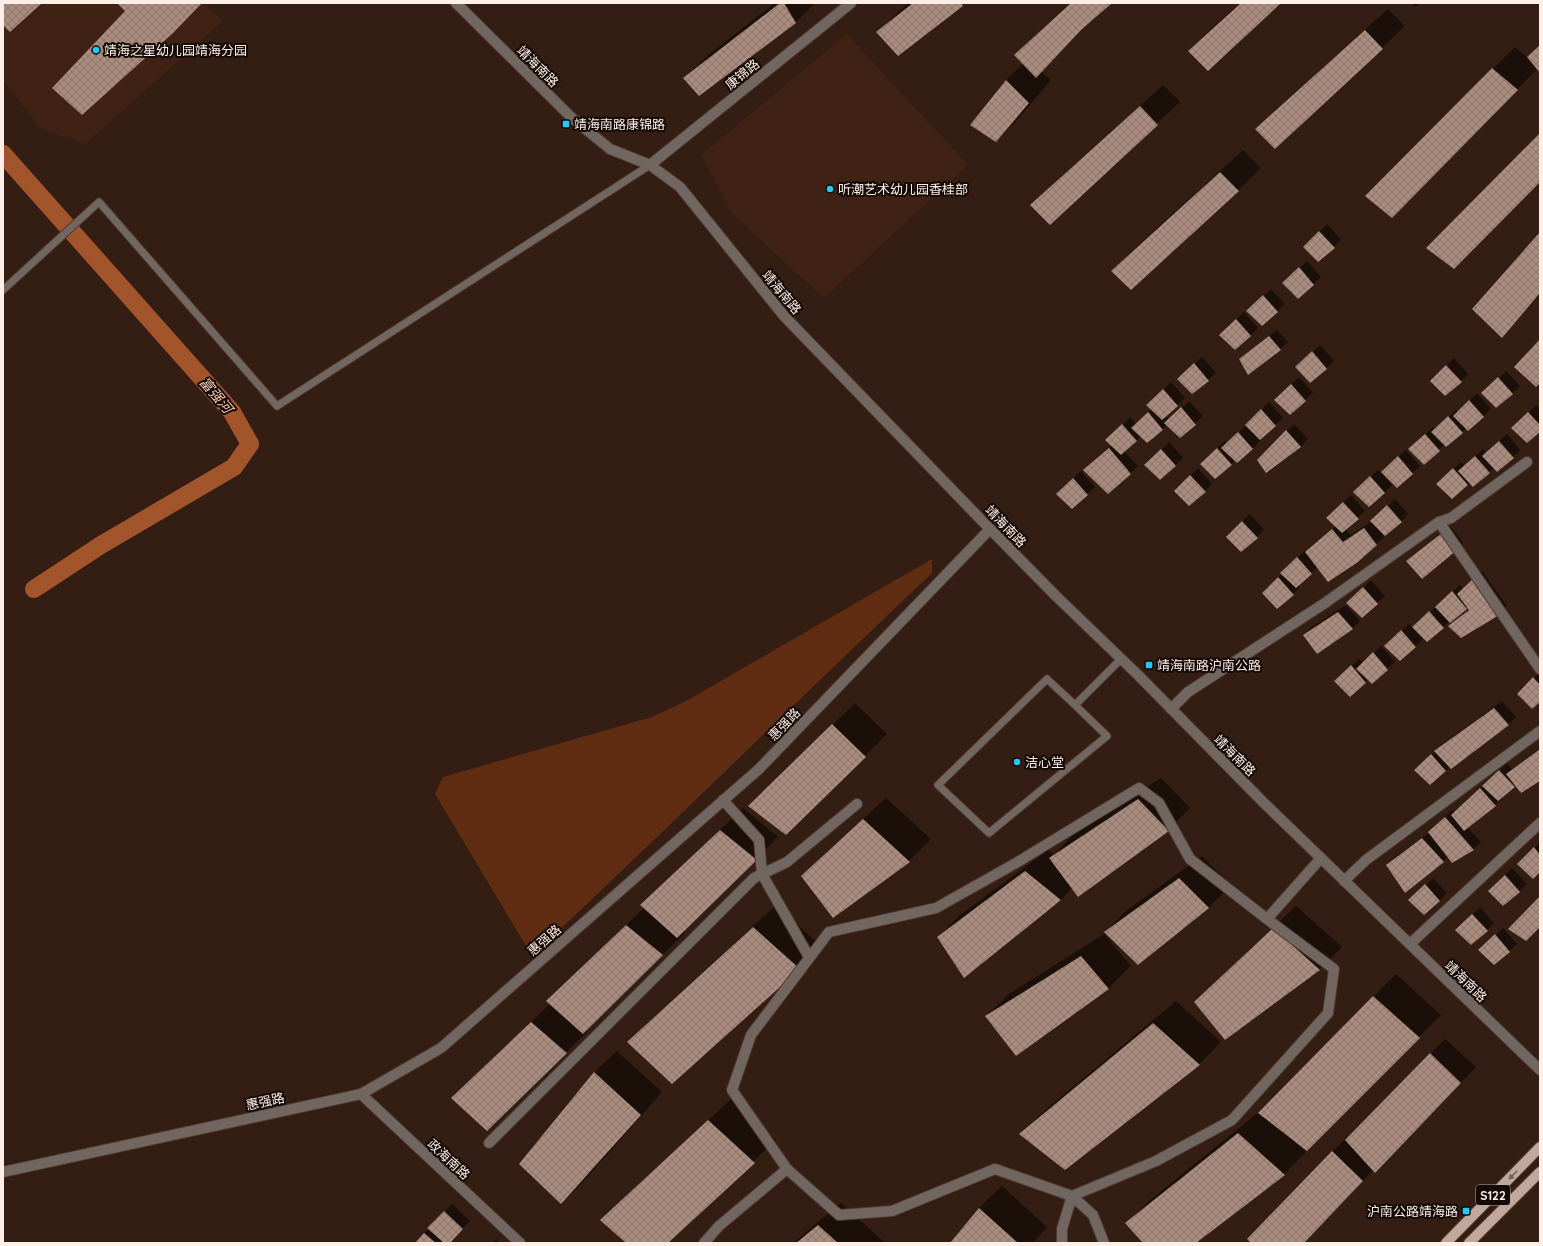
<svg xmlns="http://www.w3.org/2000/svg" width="1543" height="1246" font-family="Quicksand,'Noto Sans SC',sans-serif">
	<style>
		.built { fill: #3f2214 }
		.green { fill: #602d12 }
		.shadow { fill: #0007 }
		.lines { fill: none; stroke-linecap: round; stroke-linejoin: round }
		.canal { stroke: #a2542b; stroke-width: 18 }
		.building { fill: url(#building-cross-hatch) }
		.service-casing { stroke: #503a30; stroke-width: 9 }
		.minor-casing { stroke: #503a30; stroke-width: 12 }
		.tertiary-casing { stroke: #503a30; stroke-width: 12 }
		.primary-casing { stroke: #503a30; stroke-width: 12 }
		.service { stroke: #726660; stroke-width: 7 }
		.minor { stroke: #726660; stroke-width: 10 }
		.tertiary { stroke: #726660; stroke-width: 10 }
		.primary { stroke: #c2a89c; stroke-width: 10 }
		.oneway { fill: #746158 }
		.poi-dot { fill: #21c9fd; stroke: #140a06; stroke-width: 1.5 }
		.labels { text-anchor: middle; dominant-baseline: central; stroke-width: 4; stroke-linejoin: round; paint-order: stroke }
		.shield { fill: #140a06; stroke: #b8aaa4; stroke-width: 1 }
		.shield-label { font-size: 12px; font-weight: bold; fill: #ffefe7 }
		.poi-label { font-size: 13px; fill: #ffefe7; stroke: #140a06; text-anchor: start }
		.street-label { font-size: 13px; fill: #ffefe7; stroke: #140a06 }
		.water-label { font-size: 14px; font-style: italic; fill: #fbcdb9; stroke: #140a06 }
	</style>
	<defs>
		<pattern id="building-cross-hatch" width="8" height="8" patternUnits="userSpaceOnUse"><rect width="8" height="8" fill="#aa8c7f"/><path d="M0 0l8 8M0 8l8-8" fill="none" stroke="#89746b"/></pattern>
	</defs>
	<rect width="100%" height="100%" fill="#341d12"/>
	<g class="built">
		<polygon points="3,3 204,3 223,21 85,144 41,129 3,80"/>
		<polygon points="847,34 968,165 824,298 732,214 701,155"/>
	</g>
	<path class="green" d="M932,559V573C798,700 666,830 532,956L435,794L443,777L652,717L688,700Z"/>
	<g class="shadow">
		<polygon points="775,3 815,3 796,22 699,95 684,78 707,56"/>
		<polygon points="908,3 964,3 962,5 878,32"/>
		<polygon points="1070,3 1111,3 1087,23 1041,71 1051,80 1018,119 996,141 1006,80 1023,63 1015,55"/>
		<polygon points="1240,3 1280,3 1189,51 1211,29"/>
		<polygon points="1413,3 1420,3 1415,7"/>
		<polygon points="1388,9 1405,26 1275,147 1257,129 1279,107"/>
		<polygon points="1540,46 1540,71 1538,68 1414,194 1366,196 1515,47 1528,58"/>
		<polygon points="1163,85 1180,102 1050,223 1032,205 1054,183"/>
		<polygon points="1243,150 1261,168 1239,190 1131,289 1112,271 1135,248"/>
		<polygon points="1327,224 1341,240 1334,247 1304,247"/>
		<polygon points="1540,233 1540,295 1502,336"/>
		<polygon points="1307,261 1321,277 1298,297 1291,276"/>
		<polygon points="1271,289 1285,304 1277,312 1248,311"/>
		<polygon points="1244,312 1258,328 1250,336 1220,335"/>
		<polygon points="1277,330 1288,342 1281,349 1249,373 1248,352"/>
		<polygon points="1320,345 1334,361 1311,381 1296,367"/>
		<polygon points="1202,357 1216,373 1192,393 1178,379"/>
		<polygon points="1454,358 1468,374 1461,382 1431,381"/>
		<polygon points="1506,371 1520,386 1512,394 1490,386"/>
		<polygon points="1299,377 1313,393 1290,414 1276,400"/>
		<polygon points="1171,382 1185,398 1165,416 1169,420 1189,401 1203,416 1180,437 1167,425 1147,442 1141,436 1124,451 1138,466 1130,474 1084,470 1112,445 1107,440 1130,417 1136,424 1152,409 1148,405"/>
		<polygon points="1477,393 1491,409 1468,430 1467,428 1445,444 1424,463 1417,442 1433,427 1435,430 1456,410 1458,412"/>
		<polygon points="1269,402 1283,418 1260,439 1257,436 1256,437 1260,441 1252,449 1231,464 1208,456 1225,441 1227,444"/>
		<polygon points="1536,405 1540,410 1540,431 1513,428"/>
		<polygon points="1294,424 1308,439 1300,447 1258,460"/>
		<polygon points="1507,434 1520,450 1513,457 1494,467 1489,472 1467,485 1438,484 1461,462 1465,466 1483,449 1486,453"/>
		<polygon points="1169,442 1183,458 1176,465 1153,458"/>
		<polygon points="1406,450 1420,466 1397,486 1384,474 1383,475 1392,485 1384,493 1362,485 1378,470 1381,473"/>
		<polygon points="1198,468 1212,484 1205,491 1175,491"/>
		<polygon points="1081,471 1095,487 1072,507 1065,486"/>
		<polygon points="1351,495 1365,511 1345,529 1351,535 1371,522 1395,499 1408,514 1401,522 1379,530 1384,537 1357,561 1318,567 1298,584 1300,587 1293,594 1270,586 1305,550 1306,552 1336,526 1335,511"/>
		<polygon points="1250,514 1264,530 1257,537 1227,537"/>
		<polygon points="1450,526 1463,542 1456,549 1407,561"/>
		<polygon points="1482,571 1507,606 1500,613 1449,626 1470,609 1468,606 1443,627 1417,631 1416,632 1423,639 1415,647 1386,646 1409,624 1413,628 1460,585 1463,589"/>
		<polygon points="1371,580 1385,596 1362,616 1348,603"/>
		<polygon points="1346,605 1360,621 1352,628 1317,652 1304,635 1312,627"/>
		<polygon points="1381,646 1395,662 1372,682 1368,679 1350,695 1336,681 1359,659 1363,663"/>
		<polygon points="1540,672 1540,701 1518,694"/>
		<polygon points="1502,701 1516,717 1508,725 1445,771 1416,770 1443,744"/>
		<polygon points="855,703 887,734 786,833 772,784"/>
		<polygon points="1540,748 1540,780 1516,785 1502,797 1502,798 1495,805 1467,827 1481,842 1473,849 1448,857 1405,892 1387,865 1395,857 1430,832 1452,810 1455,813 1507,763 1512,769"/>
		<polygon points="1161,778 1190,808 1168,830 1072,888 1061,900 964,976 938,937 960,915 1048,850 1054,855 1072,836"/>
		<polygon points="886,798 931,839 909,861 833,917 802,876"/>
		<polygon points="743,808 778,837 683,931 685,933 587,1028 589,1030 487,1130 452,1098 551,1003 570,978 644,908 664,883"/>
		<polygon points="1540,841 1540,871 1518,864 1539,843"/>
		<polygon points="1202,856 1231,885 1209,907 1138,964 1105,932 1127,910"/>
		<polygon points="1512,868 1527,884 1519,891 1489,891"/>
		<polygon points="1433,878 1447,893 1439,901 1410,900"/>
		<polygon points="776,905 821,946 799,968 629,1042 651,1020"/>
		<polygon points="1296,906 1342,947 1320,969 1225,1039 1195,1002"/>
		<polygon points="1480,907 1494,923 1487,930 1457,930"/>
		<polygon points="1503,928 1517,944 1494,964 1480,950"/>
		<polygon points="1104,934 1131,966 1109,988 1016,1055 986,1016 1009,994"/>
		<polygon points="1396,974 1441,1015 1307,1149 1296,1141 1295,1142 1306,1152 1284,1174 1194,1243 1144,1243 1127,1223 1149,1201 1260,1111"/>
		<polygon points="1176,1001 1221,1042 1199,1064 1021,1134 1043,1112"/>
		<polygon points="1445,1039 1476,1067 1390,1157 1373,1170 1303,1243 1252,1243 1332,1152 1347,1137 1348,1138"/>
		<polygon points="617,1051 662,1092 584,1181 561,1203 594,1073"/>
		<polygon points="731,1099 776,1140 667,1243 628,1243 624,1198"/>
		<polygon points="1002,1186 1047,1227 1033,1243 951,1243 979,1208"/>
		<polygon points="841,1203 885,1243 793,1243"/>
		<polygon points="452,1204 470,1221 450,1242 451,1243 416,1243"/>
		<polygon points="496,1239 500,1243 492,1243"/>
	</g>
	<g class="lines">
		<polyline class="canal" points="3,154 232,412 250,444 234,467 101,545 34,589"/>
	</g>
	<g class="building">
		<polygon points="3,3 42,3 10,32 3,25"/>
		<polygon points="117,3 202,3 173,33 82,115 52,88 125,11"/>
		<polygon points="780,3 784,3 796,23 699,96 683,78"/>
		<polygon points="913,3 961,3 963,6 898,56 876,32"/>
		<polygon points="1071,3 1112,3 1081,30 1036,78 1014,55"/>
		<polygon points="1241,3 1281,3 1208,71 1188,51"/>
		<polygon points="1365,30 1383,49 1275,149 1255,129"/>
		<polygon points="1540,45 1540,73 1527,57"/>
		<polygon points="1492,68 1518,90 1392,218 1365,196"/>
		<polygon points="1006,80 1029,103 996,142 970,125"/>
		<polygon points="1140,106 1158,125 1050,225 1030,205"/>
		<polygon points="1540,133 1540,182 1454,269 1426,248"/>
		<polygon points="1220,172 1239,191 1131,290 1111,271"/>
		<polygon points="1319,231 1335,248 1318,262 1303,247"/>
		<polygon points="1540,232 1540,293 1502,338 1472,309"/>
		<polygon points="1299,267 1314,285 1298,299 1282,283"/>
		<polygon points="1263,295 1278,312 1262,326 1246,311"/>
		<polygon points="1236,319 1251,336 1235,350 1219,335"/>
		<polygon points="1269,336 1281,350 1248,375 1239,359"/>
		<polygon points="1540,339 1540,383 1536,387 1514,367"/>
		<polygon points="1312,351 1327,369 1310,383 1295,367"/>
		<polygon points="1194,363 1209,381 1192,394 1177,379"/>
		<polygon points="1446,365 1462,382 1445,396 1430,381"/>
		<polygon points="1498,377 1513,394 1496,408 1481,393"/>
		<polygon points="1291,384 1306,401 1290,415 1274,400"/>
		<polygon points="1163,389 1178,406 1162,420 1146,405"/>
		<polygon points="1469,400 1484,417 1468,431 1453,416"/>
		<polygon points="1181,407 1196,425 1180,438 1164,423"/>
		<polygon points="1261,409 1276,426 1260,440 1245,425"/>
		<polygon points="1148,412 1163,430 1147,443 1131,428"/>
		<polygon points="1528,412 1540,425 1540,432 1527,443 1511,428"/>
		<polygon points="1448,416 1463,433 1446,447 1431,432"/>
		<polygon points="1122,424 1137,441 1121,455 1105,440"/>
		<polygon points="1286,430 1301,447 1266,473 1257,460"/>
		<polygon points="1238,432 1253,449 1237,463 1221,448"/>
		<polygon points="1425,434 1440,451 1424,465 1408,449"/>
		<polygon points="1499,441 1514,458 1497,472 1482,456"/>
		<polygon points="1109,448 1131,474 1108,494 1083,470"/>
		<polygon points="1217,448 1232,465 1215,479 1200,464"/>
		<polygon points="1161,449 1176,466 1160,480 1144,465"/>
		<polygon points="1398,456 1413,474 1397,488 1381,472"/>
		<polygon points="1475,456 1490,473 1473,487 1458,471"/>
		<polygon points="1453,468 1468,485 1452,499 1436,484"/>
		<polygon points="1190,475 1206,492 1189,506 1174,491"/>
		<polygon points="1370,476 1385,493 1369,507 1353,492"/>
		<polygon points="1073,478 1088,495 1072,509 1056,494"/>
		<polygon points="1343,502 1359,519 1342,533 1326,518"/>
		<polygon points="1387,505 1402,522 1385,536 1370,521"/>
		<polygon points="1242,521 1258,538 1241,552 1226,537"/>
		<polygon points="1364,528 1377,545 1358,562 1328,582 1305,552 1332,529 1343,542"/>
		<polygon points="1442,533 1457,550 1422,579 1406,561"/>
		<polygon points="1297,557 1312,574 1296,588 1280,573"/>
		<polygon points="1278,577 1294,595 1277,609 1262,593"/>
		<polygon points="1474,578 1501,614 1461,638 1448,626 1469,610 1457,594"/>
		<polygon points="1363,587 1378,604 1362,618 1346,603"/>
		<polygon points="1452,591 1467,609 1450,623 1435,607"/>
		<polygon points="1429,611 1444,628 1427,642 1412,627"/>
		<polygon points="1338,612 1353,629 1317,654 1303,635"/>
		<polygon points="1401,630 1416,647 1400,661 1384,646"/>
		<polygon points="1373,652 1388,670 1372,684 1356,669"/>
		<polygon points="1351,665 1366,683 1350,697 1334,681"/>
		<polygon points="1533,677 1540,685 1540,702 1532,709 1517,694"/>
		<polygon points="1494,708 1509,725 1451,769 1434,751"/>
		<polygon points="832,724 866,757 786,835 748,806"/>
		<polygon points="1540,749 1540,781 1521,793 1506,774"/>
		<polygon points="1431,754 1446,771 1430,785 1414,770"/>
		<polygon points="1499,770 1515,787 1498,801 1482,786"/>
		<polygon points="1480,788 1496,806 1464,831 1451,815"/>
		<polygon points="1138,799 1169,831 1078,897 1049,858"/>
		<polygon points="1445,817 1474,850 1452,863 1428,832"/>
		<polygon points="863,819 910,862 833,918 801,876"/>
		<polygon points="720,830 757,860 677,938 640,905"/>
		<polygon points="1422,838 1444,862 1405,893 1386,865"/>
		<polygon points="1534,847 1540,855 1540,872 1533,879 1517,864"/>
		<polygon points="1025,871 1061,900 964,978 937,937"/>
		<polygon points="1505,875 1520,892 1503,906 1488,891"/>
		<polygon points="1179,878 1209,908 1138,965 1104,932"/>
		<polygon points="1425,884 1440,901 1424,915 1408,900"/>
		<polygon points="1539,897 1540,898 1540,927 1526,941 1508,929"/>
		<polygon points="1472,914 1488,931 1471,945 1455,930"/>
		<polygon points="626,925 663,955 583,1034 546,1001"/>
		<polygon points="753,927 800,969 672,1084 627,1042"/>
		<polygon points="1273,928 1320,970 1225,1040 1194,1002"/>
		<polygon points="1495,934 1510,952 1494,965 1478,950"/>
		<polygon points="1081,956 1109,989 1016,1056 985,1016"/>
		<polygon points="1373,996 1420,1038 1307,1151 1258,1113"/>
		<polygon points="531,1022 567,1053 487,1131 451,1098"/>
		<polygon points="1153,1023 1200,1065 1065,1170 1019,1134"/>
		<polygon points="1430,1053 1461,1083 1375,1173 1345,1140"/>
		<polygon points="594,1072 641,1115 561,1204 519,1164"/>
		<polygon points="708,1120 755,1163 668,1243 626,1243 600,1220"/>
		<polygon points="1238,1133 1285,1175 1196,1243 1143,1243 1125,1223"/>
		<polygon points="1332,1151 1363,1181 1304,1243 1251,1243 1247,1239"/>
		<polygon points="979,1208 1018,1243 950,1243"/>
		<polygon points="444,1211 463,1229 450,1243 444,1243 427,1228"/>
		<polygon points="818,1225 838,1243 796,1243"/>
		<polygon points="424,1233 436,1243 415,1243"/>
	</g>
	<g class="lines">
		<defs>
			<g id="service">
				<polyline points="3,290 99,202 277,406 650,165"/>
				<polyline points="1075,705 1107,736 989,833 938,785 1047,679 1075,705 1121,659"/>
			</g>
			<g id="minor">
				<polyline points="650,165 851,3"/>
				<polyline points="1439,522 1540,669"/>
				<polyline points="1171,709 1188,692 1325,603 1439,522 1451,518 1527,462"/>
				<polyline points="723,800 759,840 762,874 809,957"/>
				<polyline points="1344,881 1366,860 1540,731"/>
				<polyline points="1267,919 1334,969 1328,1013 1232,1120 1156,1161 1072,1196 995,1169 892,1211 839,1215 787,1169 732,1090 751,1035 829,932 936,908 1016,863 1139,788 1159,803 1190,859 1267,919 1321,858"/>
				<polyline points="1410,944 1540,823"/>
				<polyline points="361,1094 520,1243"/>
				<polyline points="489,1143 754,878 787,862 857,804"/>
				<polyline points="3,1172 361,1094 441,1048 759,769 990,529"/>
				<polyline points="704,1243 719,1226 787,1169"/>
				<polyline points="1062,1243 1062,1229 1072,1196 1093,1215 1104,1243"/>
			</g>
			<polyline id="tertiary" points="456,3 572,118 610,149 650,165 680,187 784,316 990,529 1056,596 1138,675 1264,803 1540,1070"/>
			<g id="primary">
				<polyline points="1446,1243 1540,1147"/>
				<polyline points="1469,1243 1540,1172"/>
			</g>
		</defs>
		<use href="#service" class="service-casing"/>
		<use href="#minor" class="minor-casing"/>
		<use href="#tertiary" class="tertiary-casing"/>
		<use href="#primary" class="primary-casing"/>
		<use href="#service" class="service"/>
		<use href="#minor" class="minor"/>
		<use href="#tertiary" class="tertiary"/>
		<use href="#primary" class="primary"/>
	</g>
	<defs><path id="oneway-solid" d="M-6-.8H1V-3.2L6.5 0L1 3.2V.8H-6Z"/></defs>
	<use class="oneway" href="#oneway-solid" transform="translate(1513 1175) rotate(134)"/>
	<g class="poi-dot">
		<circle cx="96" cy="50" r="4"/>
		<rect x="562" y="120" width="8" height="8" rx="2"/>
		<circle cx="830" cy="189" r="4"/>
		<rect x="1145" y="661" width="8" height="8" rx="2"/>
		<circle cx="1017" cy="762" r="4"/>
		<rect x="1462" y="1207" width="8" height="8" rx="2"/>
	</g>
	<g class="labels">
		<rect class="shield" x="1476" y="1185" width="34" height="20" rx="3"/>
		<g class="shield-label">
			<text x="1493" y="1195">S122</text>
		</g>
		<g class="poi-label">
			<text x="104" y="50">靖海之星幼儿园靖海分园</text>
			<text x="574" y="124">靖海南路康锦路</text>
			<text x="838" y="189">听潮艺术幼儿园香桂部</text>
			<text x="1157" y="665">靖海南路沪南公路</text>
			<text x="1025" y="762">洁心堂</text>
			<text x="1458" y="1211" text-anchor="end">沪南公路靖海路</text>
		</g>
		<g class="street-label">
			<text transform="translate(538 66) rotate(45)">靖海南路</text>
			<text transform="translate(742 74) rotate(-39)">康锦路</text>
			<text transform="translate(782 292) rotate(50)">靖海南路</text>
			<text transform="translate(1006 526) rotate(46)">靖海南路</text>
			<text transform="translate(784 724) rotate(-46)">惠强路</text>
			<text transform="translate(1235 755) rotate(45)">靖海南路</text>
			<text transform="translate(544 940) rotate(-41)">惠强路</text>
			<text transform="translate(1466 981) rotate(44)">靖海南路</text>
			<text transform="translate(265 1101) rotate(-12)">惠强路</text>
			<text transform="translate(449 1159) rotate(43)">政海南路</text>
		</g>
		<g class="water-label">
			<text transform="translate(216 395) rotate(50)">富强河</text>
		</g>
	</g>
	<rect width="1543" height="1246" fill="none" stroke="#ffefe7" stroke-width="8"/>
</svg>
